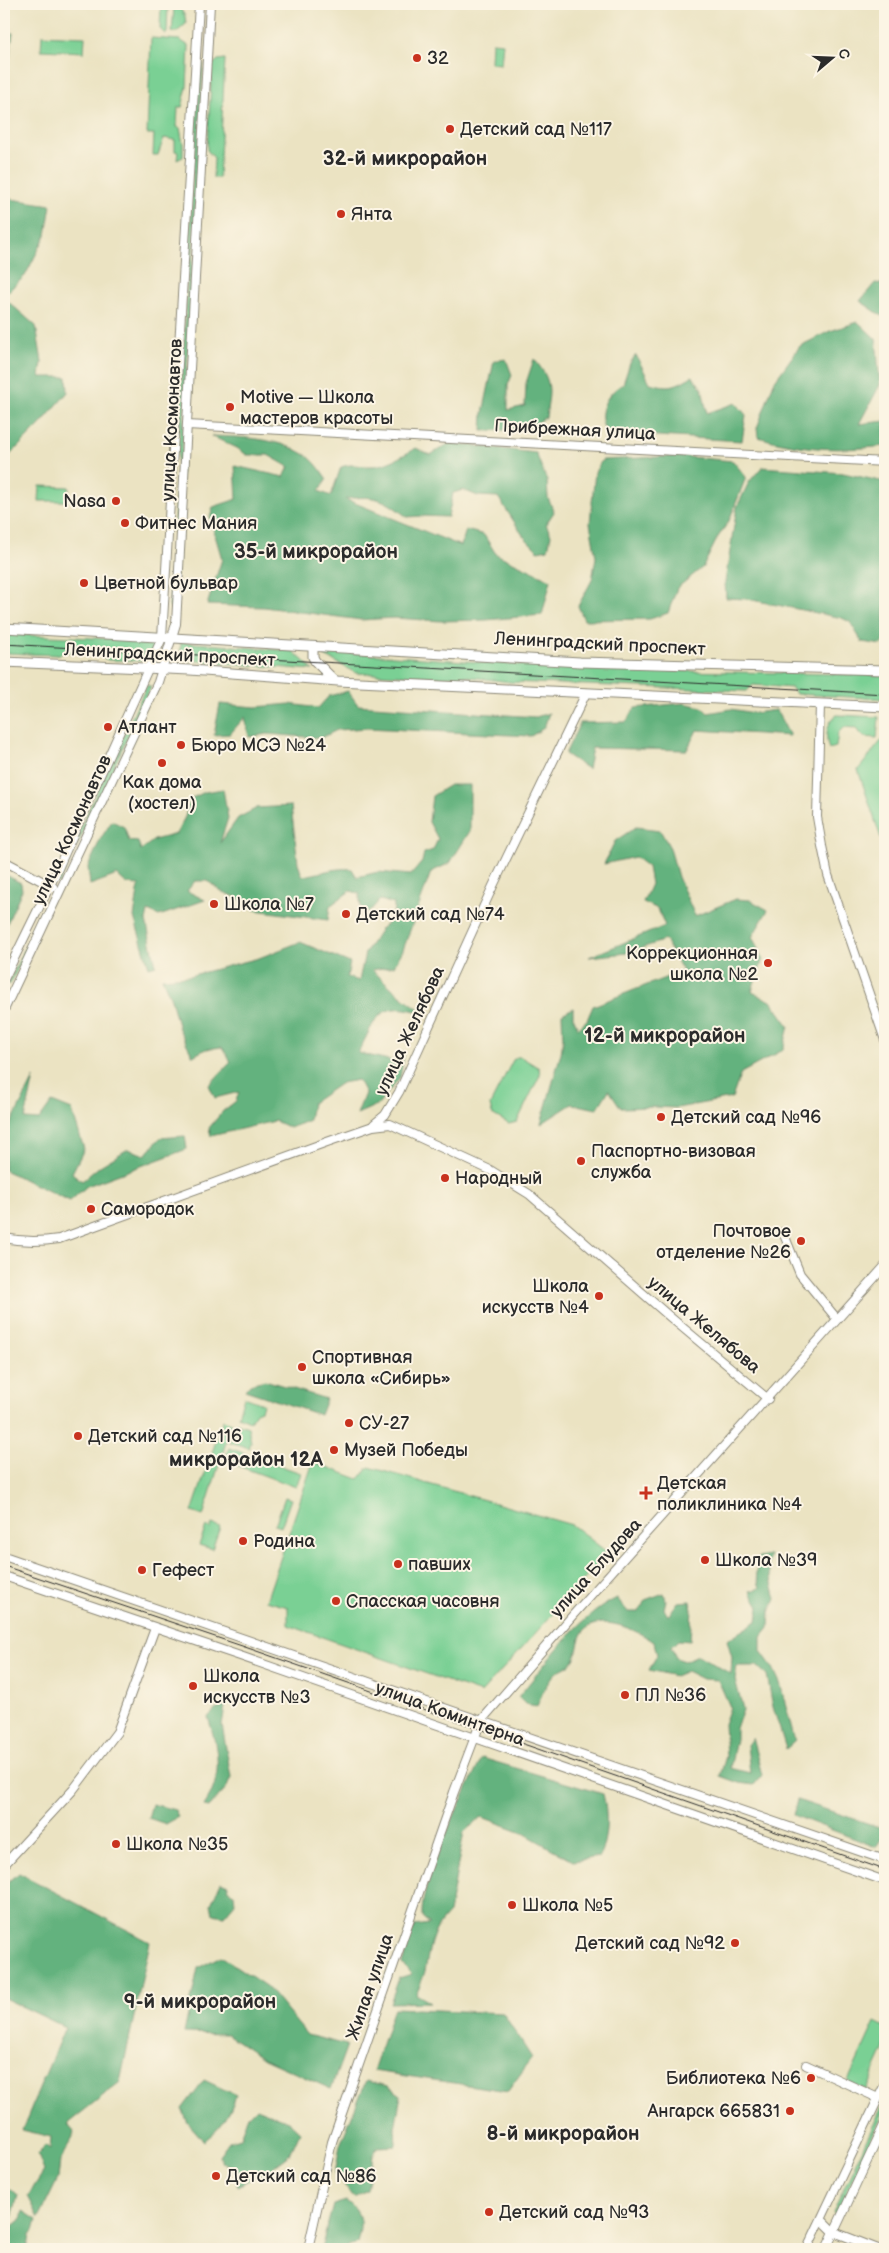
<svg xmlns="http://www.w3.org/2000/svg" width="889" height="2253" font-family="'Balsamiq Sans',sans-serif">
	<style>
		.green { fill: #7ad094; stroke: #527e60 }
		.forest { fill: #63b27e; stroke: #476e54 }
		.lines { fill: none; stroke-linecap: round; stroke-linejoin: round }
		.minor-casing { stroke: #8b8776; stroke-width: 10 }
		.major-casing { stroke: #8b8776; stroke-width: 11 }
		.minor { stroke: #fff; stroke-width: 8 }
		.major { stroke: #fff; stroke-width: 9 }
		.tram { stroke: #2b2b2b; stroke-width: 1 }
		.poi-dot { fill: #c8321e; stroke: #fcf5e5; stroke-width: 2 }
		.labels { text-anchor: middle; dominant-baseline: central; stroke-width: 4; stroke-linejoin: round; paint-order: stroke }
		.poi-label { font-size: 18px; fill: #2b2b2b; stroke: #fcf5e5; text-anchor: start }
		.street-label { font-size: 18px; fill: #2b2b2b; stroke: #fcf5e5 }
		.quarter-label { font-size: 20px; font-weight: bold; fill: #2b2b2b; stroke: #fcf5e5 }
	</style>
	<rect width="100%" height="100%" fill="#fcf5e5"/>
	<filter id="ink" filterUnits="userSpaceOnUse"><feTurbulence type="fractalNoise" baseFrequency=".02" numOctaves="2"/><feDisplacementMap in="SourceGraphic" scale="10" xChannelSelector="R" yChannelSelector="G"/><feConvolveMatrix kernelMatrix="1 2 1 2 8 2 1 2 1" color-interpolation-filters="sRGB"/></filter>
	<filter id="wash" filterUnits="userSpaceOnUse"><feTurbulence type="fractalNoise" baseFrequency=".0096" numOctaves="4" result="noise"/><feDisplacementMap in="SourceGraphic" scale="20" xChannelSelector="R" yChannelSelector="G"/><feGaussianBlur stdDeviation="1.12" result="paint"/><feColorMatrix in="noise" values="0 0 0 0 0 0 0 0 0 0 0 0 0 0 0 0 0 1.4 0 .05"/><feComposite in="paint" operator="in"/></filter>
	<g filter="url(#wash)">
		<rect width="100%" height="100%" fill="#ebe3c2"/>
		<g class="green">
			<polygon points="161,4 168,4 167,33 165,34 160,29"/>
			<polygon points="174,7 179,7 185,16 186,24 178,31 172,33"/>
			<polygon points="42,35 85,37 84,52 41,50"/>
			<polygon points="151,38 180,40 189,46 187,87 182,107 178,107 177,127 180,128 183,144 183,157 177,160 178,152 175,151 175,140 164,138 158,155 153,155 154,134 147,134"/>
			<polygon points="492,42 503,43 501,64 491,63"/>
			<polygon points="225,59 219,178 213,178 214,158 207,150 212,65 218,60"/>
			<polygon points="199,63 203,64 178,533 174,532"/>
			<polygon points="40,486 69,487 68,501 39,501"/>
			<polygon points="173,545 178,545 173,607 169,607"/>
			<polygon points="4,634 160,641 155,656 147,661 108,660 93,653 64,652 59,655 4,653"/>
			<polygon points="181,642 293,651 313,670 187,660 180,656"/>
			<polygon points="325,651 519,665 679,671 885,675 885,699 796,694 792,688 753,685 747,691 510,682 463,676 438,677 356,673 325,656 323,654"/>
			<polygon points="147,685 151,687 59,884 55,882"/>
			<path d="M837,715L879,717L877,738L864,737L856,728L844,727L838,733L836,747L829,749C825,738 826,722 837,715Z"/>
			<polygon points="885,736 885,850 858,770"/>
			<polygon points="49,898 51,899 10,985 8,983"/>
			<polygon points="517,1057 521,1057 539,1068 540,1075 517,1122 509,1124 492,1114 490,1105 513,1060"/>
			<polygon points="244,1397 263,1404 261,1410 256,1412 250,1421 238,1416"/>
			<polygon points="223,1420 232,1423 203,1516 192,1512"/>
			<polygon points="236,1423 248,1427 251,1442 249,1448 230,1442"/>
			<polygon points="229,1448 301,1473 296,1487 230,1463 227,1452"/>
			<polygon points="313,1462 359,1479 369,1467 572,1525 608,1553 481,1693 288,1625 288,1607 266,1601"/>
			<polygon points="285,1497 291,1499 281,1527 275,1525"/>
			<polygon points="212,1524 220,1527 212,1549 199,1545 206,1527 210,1529"/>
			<polygon points="875,2022 885,2027 885,2048 866,2090 848,2081"/>
			<polygon points="885,2100 885,2109 836,2214 833,2212"/>
		</g>
		<g class="forest">
			<polygon points="4,32 13,33 4,96"/>
			<polygon points="4,198 51,205 46,235 25,276 4,295"/>
			<polygon points="875,283 885,284 885,318 860,301"/>
			<polygon points="4,298 36,326 42,362 40,377 67,377 68,392 39,426 9,456 4,456"/>
			<path d="M858,322L876,339L880,385L859,424L885,421V446C839,451 803,450 758,437L757,428L774,382L800,346L830,331Z"/>
			<path d="M636,355L650,383C670,388 674,387 692,376L702,388L707,413L736,403L746,415L742,441L607,433C595,415 605,394 623,384L630,363Z"/>
			<path d="M506,359L512,375L508,385V410L525,406L526,383L534,359C553,382 550,389 546,417L526,429L482,431L483,413L494,361Z"/>
			<path d="M211,436C243,437 283,438 310,458C317,464 322,472 327,479L319,491L331,496L341,467C353,463 356,466 368,466C385,467 402,456 416,448L430,455L450,443L536,453L547,481L548,498L554,512L546,524L551,535L548,549L538,551L524,537L498,497L478,496L463,490L453,493L448,517L421,516L407,517C383,498 376,495 345,499L461,546L466,530L484,535L496,554L551,580L542,615L486,620L441,621L394,618L361,620L264,607L207,605L222,559L210,518L213,507L237,499L235,466L284,477L289,467L268,455H247L237,448Z"/>
			<polygon points="678,456 733,461 746,477 729,521 718,537 703,567 677,588 668,613 650,619 584,620 578,606 592,580 596,557 590,523 595,472 602,460"/>
			<polygon points="762,467 843,473 885,482 885,639 882,645 862,642 850,622 842,618 747,599 726,598 725,582 737,507 749,482"/>
			<polygon points="348,691 358,705 536,717 549,713 544,728 531,736 367,728 337,730 321,738 267,734 249,737 245,717 230,734 214,735 220,704 256,707 290,704 318,708 329,696"/>
			<polygon points="684,703 702,707 708,713 731,709 754,713 776,710 790,736 697,730 687,750 592,748 588,769 565,754 580,723 626,722 635,708"/>
			<path d="M450,785H470V831L450,863L431,872L403,950L394,966L372,970L394,990L424,1013C378,1000 377,1017 358,1053L393,1061L405,1051L400,1077L379,1104L357,1114L365,1093L358,1080L341,1083L312,1103L309,1120L290,1128L275,1121L211,1136L209,1128L223,1111L236,1101L239,1092L215,1098L209,1085L231,1062L222,1047L206,1049L193,1056L179,1029L171,999L162,978L189,976L259,958L300,942L350,963L347,977L359,981L365,953L381,929L393,917L394,904L380,900L367,914L361,907L359,893L350,891L330,906L328,920L255,910L236,897L220,891L208,881H195L187,891L205,900L159,916L148,911L146,921L156,965L149,967L134,917L139,885L127,884L117,875L90,885L88,867L101,838L112,821L124,827L129,841L138,842L141,850L154,840L176,834L185,817L190,799L205,792L223,789L228,818L220,843L238,818L257,808L291,806L298,863L302,876C320,874 333,867 352,869L357,877L378,872L411,875L422,862L424,853L433,850L438,839L429,822L432,796Z"/>
			<path d="M636,827L660,830L670,848L678,877L695,916L736,899L750,900L768,910L752,937L763,958C760,970 754,980 752,992L771,1001L789,1026L783,1050L741,1073L732,1098L677,1108L654,1107L621,1108L609,1090L597,1109L572,1104L541,1124L561,1053L563,1040L562,1014L573,1008V1017L578,1028L587,1020L593,1006L683,971L665,940L627,953L589,957L665,926L658,909L643,902L651,884L648,867L635,857L604,864L615,841Z"/>
			<polygon points="4,874 21,883 22,890 4,930"/>
			<polygon points="34,1078 25,1119 39,1120 52,1102 72,1110 84,1149 72,1173 82,1181 100,1166 128,1149 145,1155 160,1138 185,1136 187,1149 87,1186 70,1201 4,1170 4,1137"/>
			<polygon points="265,1380 326,1399 320,1415 245,1390 250,1384"/>
			<path d="M770,1555L768,1567L776,1599L770,1612L769,1627L761,1637V1651L773,1668L780,1683L795,1741L786,1749L773,1707L767,1675L757,1666H737L735,1679L743,1710L736,1728V1739L730,1768L750,1773L747,1745L752,1738L762,1775L754,1785L739,1783L720,1776L726,1756L724,1724L730,1707L718,1680L703,1679L687,1671L675,1676L649,1670L657,1655L654,1642C637,1630 599,1612 583,1632C577,1640 579,1653 573,1661C569,1667 562,1668 557,1672C547,1681 542,1694 537,1706L525,1704L518,1697C546,1664 577,1617 617,1598L628,1612H639L645,1600L664,1593L666,1600L664,1609L668,1616L678,1602L690,1601L692,1609L690,1641L678,1640L671,1647L676,1658L685,1661L698,1655L731,1674L732,1657L727,1640L757,1621L759,1606L750,1591L760,1588L756,1573L759,1557Z"/>
			<polygon points="885,1611 885,1658 878,1637"/>
			<path d="M225,1706L222,1725L231,1777L227,1787L209,1807L204,1806C224,1777 218,1749 208,1717L215,1710Z"/>
			<path d="M482,1758L603,1794C608,1814 608,1838 599,1857L573,1861L520,1831L482,1817L464,1832L449,1913C430,1932 430,1947 425,1971C423,1979 419,1987 416,1994L430,2002L390,2003L399,1978L412,1974L402,1964L414,1926L430,1924L422,1917C420,1878 464,1796 482,1758Z"/>
			<polygon points="797,1800 885,1829 885,1837 882,1838 876,1847 793,1815"/>
			<polygon points="152,1804 175,1810 178,1817 166,1824 148,1818"/>
			<polygon points="19,1873 150,1942 120,2082 67,2124 75,2133 60,2160 58,2179 39,2218 28,2196 44,2171 38,2155 45,2145 50,2149 51,2137 22,2130 65,2027 4,1998 4,1886"/>
			<polygon points="221,1882 228,1885 228,1889 234,1894 235,1903 224,1916 213,1914 211,1904"/>
			<polygon points="221,1956 267,1987 307,2035 347,2045 331,2089 264,2059 227,2034 184,2033 198,1968"/>
			<polygon points="394,2008 503,2013 532,2058 508,2091 373,2071"/>
			<path d="M204,2080L236,2095C229,2117 222,2127 204,2141L188,2123L182,2109Z"/>
			<polygon points="366,2081 388,2086 401,2095 395,2128 396,2146 377,2147 373,2156 367,2190 354,2197 335,2174 340,2145"/>
			<polygon points="256,2108 288,2121 300,2132 290,2154 269,2170 237,2186 236,2170 222,2163 219,2155 229,2141 240,2138 247,2117"/>
			<polygon points="11,2189 18,2195 12,2218 4,2224 4,2201"/>
			<path d="M346,2201C363,2213 362,2224 357,2243L348,2246L346,2249H321L333,2205Z"/>
			<polygon points="23,2211 37,2220 34,2231 30,2234 28,2249 5,2249 12,2235 12,2227 21,2220"/>
		</g>
	</g>
	<g filter="url(#ink)">
		<g class="lines">
			<defs>
				<g id="minor">
					<polyline points="187,425 885,462"/>
					<polyline points="820,704 817,817 822,846 828,875 885,1040"/>
					<polyline points="4,861 53,887"/>
					<polyline points="4,979 55,875 162,638 199,4"/>
					<polyline points="4,1010 158,682 176,624 210,4"/>
					<polyline points="374,1124 385,1115 399,1092 493,886 586,693"/>
					<polyline points="783,1232 800,1274 837,1319"/>
					<path d="M4,1238C23,1242 39,1242 59,1239L327,1142L373,1126L390,1124L490,1170L529,1194L670,1317L768,1399"/>
					<polyline points="4,1556 885,1860"/>
					<polyline points="4,1576 243,1657 885,1881"/>
					<polyline points="4,1865 73,1790 117,1732 155,1628"/>
					<polyline points="806,2065 878,2098"/>
					<polyline points="822,2220 834,2232 878,2249"/>
					<polyline points="308,2249 332,2142 454,1792 481,1721 573,1615 885,1266"/>
					<polyline points="807,2249 885,2084"/>
					<polyline points="826,2249 885,2123"/>
				</g>
				<g id="major">
					<polyline points="4,628 580,662 885,670"/>
					<polyline points="313,647 313,657 315,661 334,680"/>
					<polyline points="4,662 190,670 338,681 885,707"/>
				</g>
			</defs>
			<use href="#minor" class="minor-casing"/>
			<use href="#major" class="major-casing"/>
			<use href="#minor" class="minor"/>
			<use href="#major" class="major"/>
			<g class="tram">
				<polyline points="4,644 885,694"/>
				<polyline points="4,1566 245,1647 885,1870"/>
			</g>
		</g>
	</g>
	<g class="poi-dot">
		<circle cx="417" cy="58" r="5"/>
		<circle cx="450" cy="129" r="5"/>
		<circle cx="341" cy="214" r="5"/>
		<circle cx="230" cy="407" r="5"/>
		<circle cx="116" cy="501" r="5"/>
		<circle cx="125" cy="523" r="5"/>
		<circle cx="84" cy="583" r="5"/>
		<circle cx="108" cy="727" r="5"/>
		<circle cx="181" cy="745" r="5"/>
		<circle cx="162" cy="763" r="5"/>
		<circle cx="214" cy="904" r="5"/>
		<circle cx="346" cy="914" r="5"/>
		<circle cx="768" cy="963" r="5"/>
		<circle cx="661" cy="1117" r="5"/>
		<circle cx="581" cy="1161" r="5"/>
		<circle cx="445" cy="1178" r="5"/>
		<circle cx="91" cy="1209" r="5"/>
		<circle cx="801" cy="1241" r="5"/>
		<circle cx="599" cy="1296" r="5"/>
		<circle cx="302" cy="1367" r="5"/>
		<circle cx="349" cy="1423" r="5"/>
		<circle cx="78" cy="1436" r="5"/>
		<circle cx="334" cy="1450" r="5"/>
		<path d="M643.5 1485.5h5v5h5v5h-5v5h-5v-5h-5v-5h5z"/>
		<circle cx="243" cy="1541" r="5"/>
		<circle cx="705" cy="1560" r="5"/>
		<circle cx="398" cy="1564" r="5"/>
		<circle cx="142" cy="1570" r="5"/>
		<circle cx="336" cy="1601" r="5"/>
		<circle cx="193" cy="1686" r="5"/>
		<circle cx="625" cy="1695" r="5"/>
		<circle cx="116" cy="1844" r="5"/>
		<circle cx="512" cy="1905" r="5"/>
		<circle cx="735" cy="1943" r="5"/>
		<circle cx="811" cy="2078" r="5"/>
		<circle cx="790" cy="2111" r="5"/>
		<circle cx="216" cy="2176" r="5"/>
		<circle cx="489" cy="2212" r="5"/>
	</g>
	<g class="labels">
		<g class="poi-label">
			<text x="427" y="58">32</text>
			<text x="460" y="129">Детский сад №117</text>
			<text x="351" y="214">Янта</text>
			<text x="240" y="397">Motive — Школа<tspan x="240" dy="21">мастеров красоты</tspan></text>
			<text x="106" y="501" text-anchor="end">Nasa</text>
			<text x="135" y="523">Фитнес Мания</text>
			<text x="94" y="583">Цветной бульвар</text>
			<text x="118" y="727">Атлант</text>
			<text x="191" y="745">Бюро МСЭ №24</text>
			<text x="162" y="782" text-anchor="middle">Как дома<tspan x="162" dy="21">(хостел)</tspan></text>
			<text x="224" y="904">Школа №7</text>
			<text x="356" y="914">Детский сад №74</text>
			<text x="758" y="953" text-anchor="end">Коррекционная<tspan x="758" dy="21">школа №2</tspan></text>
			<text x="671" y="1117">Детский сад №96</text>
			<text x="591" y="1151">Паспортно-визовая<tspan x="591" dy="21">служба</tspan></text>
			<text x="455" y="1178">Народный</text>
			<text x="101" y="1209">Самородок</text>
			<text x="791" y="1231" text-anchor="end">Почтовое<tspan x="791" dy="21">отделение №26</tspan></text>
			<text x="589" y="1286" text-anchor="end">Школа<tspan x="589" dy="21">искусств №4</tspan></text>
			<text x="312" y="1357">Спортивная<tspan x="312" dy="21">школа «Сибирь»</tspan></text>
			<text x="359" y="1423">СУ-27</text>
			<text x="88" y="1436">Детский сад №116</text>
			<text x="344" y="1450">Музей Победы</text>
			<text x="657" y="1483">Детская<tspan x="657" dy="21">поликлиника №4</tspan></text>
			<text x="253" y="1541">Родина</text>
			<text x="715" y="1560">Школа №39</text>
			<text x="408" y="1564">павших</text>
			<text x="152" y="1570">Гефест</text>
			<text x="346" y="1601">Спасская часовня</text>
			<text x="203" y="1676">Школа<tspan x="203" dy="21">искусств №3</tspan></text>
			<text x="635" y="1695">ПЛ №36</text>
			<text x="126" y="1844">Школа №35</text>
			<text x="522" y="1905">Школа №5</text>
			<text x="725" y="1943" text-anchor="end">Детский сад №92</text>
			<text x="801" y="2078" text-anchor="end">Библиотека №6</text>
			<text x="780" y="2111" text-anchor="end">Ангарск 665831</text>
			<text x="226" y="2176">Детский сад №86</text>
			<text x="499" y="2212">Детский сад №93</text>
		</g>
		<g class="street-label">
			<text transform="translate(172 420) rotate(-87)">улица Космонавтов</text>
			<text transform="translate(575 430) rotate(3)">Прибрежная улица</text>
			<text transform="translate(600 644) rotate(3)">Ленинградский проспект</text>
			<text transform="translate(170 655) rotate(3)">Ленинградский проспект</text>
			<text transform="translate(72 830) rotate(-65)">улица Космонавтов</text>
			<text transform="translate(410 1031) rotate(-65)">улица Желябова</text>
			<text transform="translate(704 1325) rotate(40)">улица Желябова</text>
			<text transform="translate(596 1568) rotate(-48)">улица Блудова</text>
			<text transform="translate(450 1714) rotate(20)">улица Коминтерна</text>
			<text transform="translate(370 1987) rotate(-71)">Жилая улица</text>
		</g>
		<g class="quarter-label">
			<text x="405" y="159">32-й микрорайон</text>
			<text x="316" y="552">35-й микрорайон</text>
			<text x="665" y="1036">12-й микрорайон</text>
			<text x="246" y="1460">микрорайон 12А</text>
			<text x="200" y="2002">9-й микрорайон</text>
			<text x="563" y="2134">8-й микрорайон</text>
		</g>
	</g>
	<rect width="889" height="2253" fill="none" stroke="#fcf5e5" stroke-width="20"/>
	<g transform="translate(832 58) rotate(71)" stroke="#fcf5e5" stroke-width="4" paint-order="stroke">
	<path d="M0-4L9 19L0 12L-9 19Z" fill="#2b2b2b"/>
	<text y="-8" font-size="14" font-weight="bold" text-anchor="middle" fill="#2b2b2b">С</text>
	</g>
</svg>
